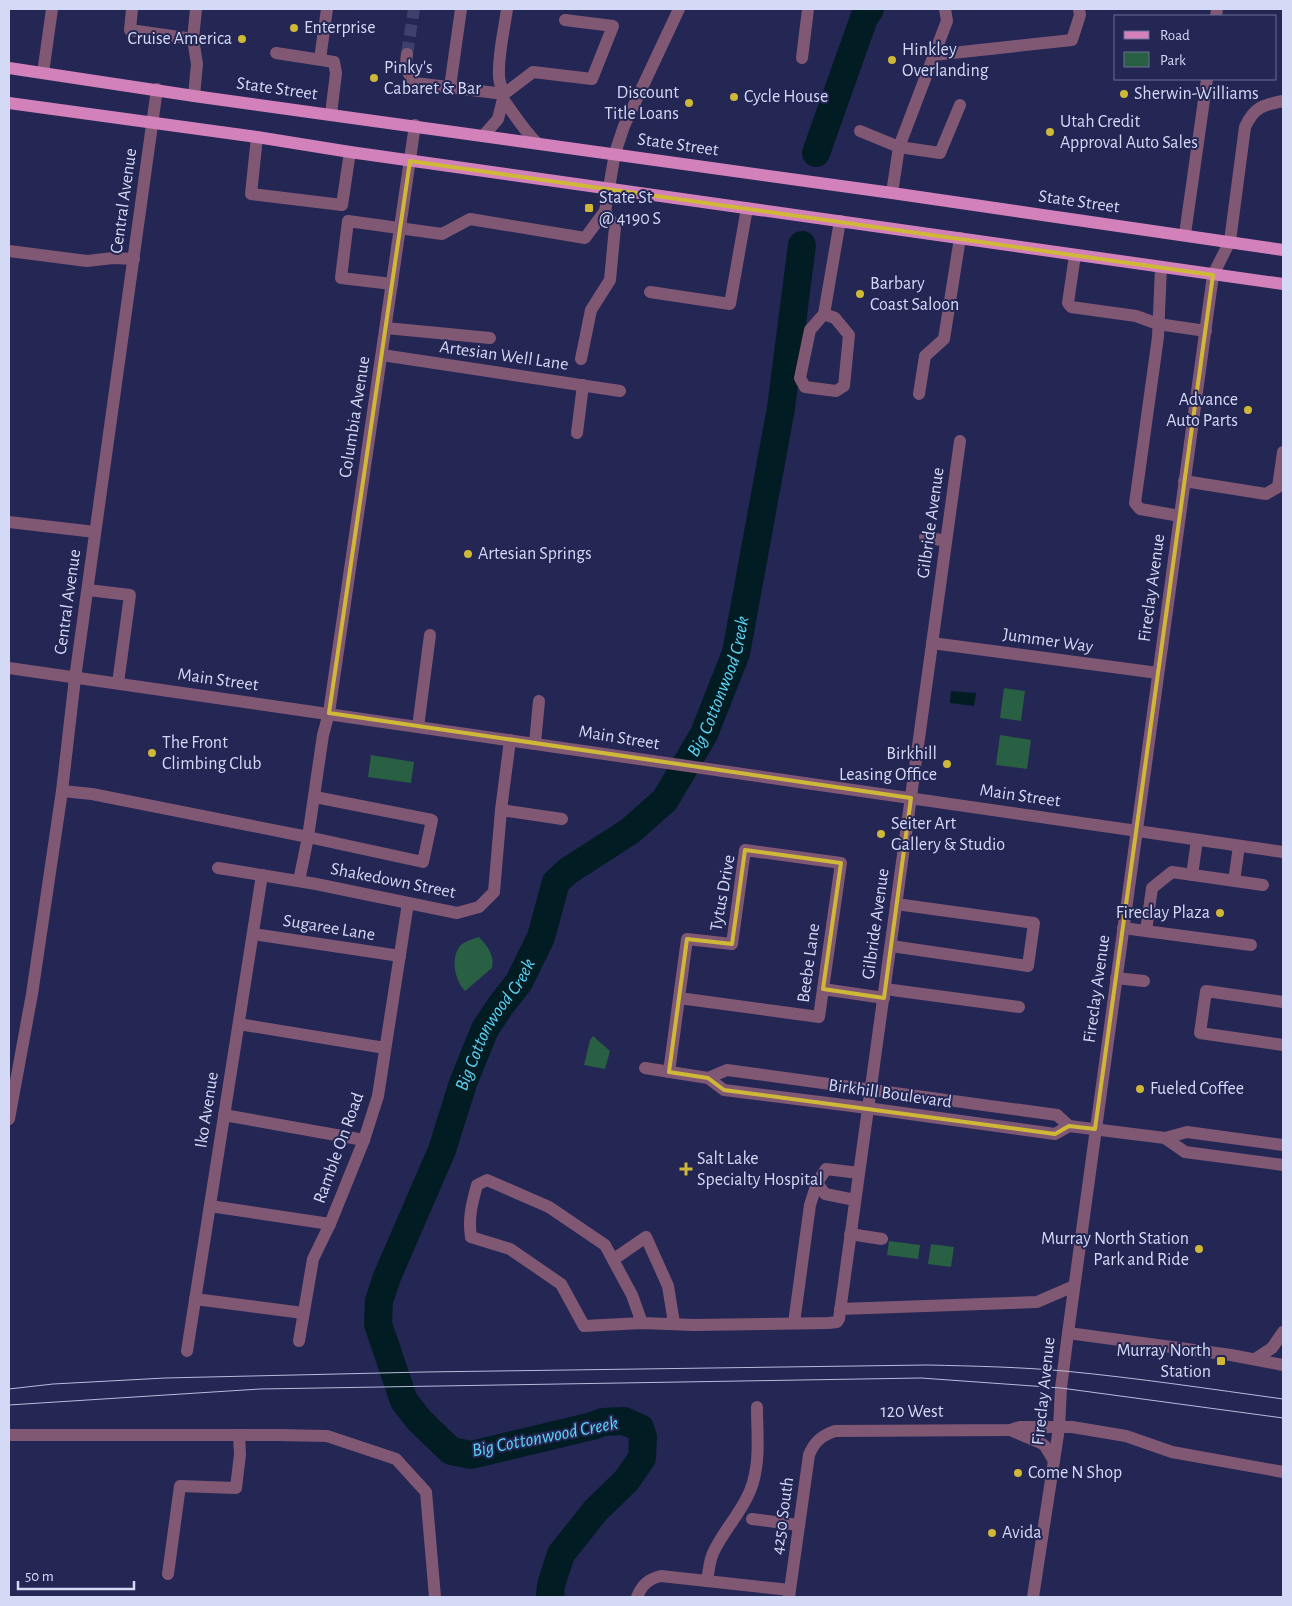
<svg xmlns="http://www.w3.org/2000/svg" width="1292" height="1606" font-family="'Alegreya Sans',sans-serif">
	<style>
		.green { fill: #295f43 }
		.water { fill: #021c23 }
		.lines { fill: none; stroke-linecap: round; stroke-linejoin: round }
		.river { stroke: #021c23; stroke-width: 28 }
		.minor-tunnel { stroke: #3e416c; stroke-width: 12; stroke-dasharray: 12 6; stroke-linecap: butt }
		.minor { stroke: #805874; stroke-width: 12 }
		.major { stroke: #d381bb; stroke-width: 12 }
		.tram { stroke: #b7bcdc; stroke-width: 1 }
		.marked { fill: none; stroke: #cfb837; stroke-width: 4; stroke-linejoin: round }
		.poi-dot { fill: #cfb837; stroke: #242654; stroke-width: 2 }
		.labels { text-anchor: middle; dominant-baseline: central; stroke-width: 4; stroke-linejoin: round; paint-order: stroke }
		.poi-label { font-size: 18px; fill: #d4d9f6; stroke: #242654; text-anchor: start }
		.street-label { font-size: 18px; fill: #d4d9f6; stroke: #242654 }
		.water-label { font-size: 19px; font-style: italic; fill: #5cd5f6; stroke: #242654 }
	</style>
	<rect width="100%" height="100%" fill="#242654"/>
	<g class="green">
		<polygon points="1004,688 1025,691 1021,721 1000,718"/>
		<polygon points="1000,735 1031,740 1027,769 996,765"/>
		<polygon points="371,755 414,762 411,783 368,777"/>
		<path d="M479,937C487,945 495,956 492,968L465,991C455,980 450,959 460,946C465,941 473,939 479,937Z"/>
		<polygon points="593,1036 610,1051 605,1069 584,1065 590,1040"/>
		<polygon points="889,1241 920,1245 918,1259 887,1255"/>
		<polygon points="931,1244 954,1247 951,1267 928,1264"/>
	</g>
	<polygon class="water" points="951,691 976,693 974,706 950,703"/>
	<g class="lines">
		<g class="river">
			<polyline points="816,153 864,18 870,9"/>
			<path id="s1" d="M550,1597L551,1585L561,1554L596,1510L626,1481L642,1458L643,1437L640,1428L624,1421L603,1422L592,1426L471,1455L451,1451L419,1420L404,1401L378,1324L379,1301L387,1277L442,1150L463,1083L485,1029L501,1005L519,982L541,937L556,882L568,871L630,831L665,800L704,734L736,653L781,408L802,245"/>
		</g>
		<polyline class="minor-tunnel" points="407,54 414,9"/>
		<g class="minor">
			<polyline points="132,9 130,30 193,39"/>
			<polyline points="1216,16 1217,9"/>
			<polyline points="276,53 334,62 336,73 331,114"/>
			<path d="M407,54C405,66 407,74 415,83L504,94L533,72L592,79L613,26L565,20"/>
			<polyline points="934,55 947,21 945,9"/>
			<polyline points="802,58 808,9"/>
			<polyline points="320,59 327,9"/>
			<polyline points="43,73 52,9"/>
			<polyline points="450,87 461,9"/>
			<polyline points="194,96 197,64 193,39 196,9"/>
			<path d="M503,99C504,91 499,84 499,76C498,54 504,31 507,9"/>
			<polyline points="860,131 899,147 940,153 960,105"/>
			<path d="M484,135L498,119L503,99C514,114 523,129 536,142"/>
			<polyline points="257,137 251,194 342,205 350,152"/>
			<polyline points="892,193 899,147 934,55 1072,40 1080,15 1079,9"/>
			<polyline points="1185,234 1207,79"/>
			<polyline points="9,251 87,261 113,258 134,259"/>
			<polyline points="1075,255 1068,303 1071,307 1136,316 1158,324 1206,331"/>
			<polyline points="1161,267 1158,337 1135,503 1140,509 1180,516"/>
			<polyline points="392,284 341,278 348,221 442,234 470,219 585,238 605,211 615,153 624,126 679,9"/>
			<polyline points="650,292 730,304 747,208"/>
			<polyline points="824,314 835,318 849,335 844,386 836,391 805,387 800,378 810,330 824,314 840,221"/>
			<polyline points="386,328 490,338"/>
			<polyline points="382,355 620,391"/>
			<polyline points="581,359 591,310 610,280 615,227 605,211"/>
			<polyline points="919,394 925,356 944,339 960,238"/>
			<polyline points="577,433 583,385"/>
			<polyline points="1184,481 1266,494 1278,487 1283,452"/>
			<polyline points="9,522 95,532"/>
			<polyline points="925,537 946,541"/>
			<polyline points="88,590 130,595 118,683"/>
			<polyline points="932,643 1158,673"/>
			<polyline points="9,668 1283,852"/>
			<polyline points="418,727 430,635"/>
			<polyline points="535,743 539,701"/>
			<polyline points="62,791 92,794 308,837 323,735 329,713 332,692 415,125"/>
			<polyline points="501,810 562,819"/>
			<polyline points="218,868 316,884 457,913 479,907 494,892 501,810 510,740"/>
			<polyline points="1192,875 1197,840"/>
			<polyline points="299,881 308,837 423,862 432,820 315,797"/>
			<polyline points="1234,881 1239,846"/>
			<polyline points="1123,928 1251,945"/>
			<polyline points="1146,931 1152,888 1172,872 1263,885"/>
			<polyline points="253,934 400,956"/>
			<polyline points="891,946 1028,966 1034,923 896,904"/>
			<polyline points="1116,978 1144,981"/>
			<polyline points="823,989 884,998"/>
			<polyline points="885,989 1019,1007"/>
			<polyline points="1283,1002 1206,991 1200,1033 1283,1045"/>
			<polyline points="239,1024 385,1048"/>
			<polyline points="645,1068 708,1078 724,1090 852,1106 1055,1134 1069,1126 1165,1138 1187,1132 1283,1145"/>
			<polyline points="669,1072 687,939 732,944 745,850 841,863 819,1017 679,998"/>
			<polyline points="708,1078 727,1070 1057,1115 1069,1126"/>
			<polyline points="224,1115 364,1140"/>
			<polyline points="9,1119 32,994 62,791 75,678 157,89"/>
			<polyline points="1165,1138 1185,1152 1283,1165"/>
			<polyline points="855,1200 825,1194 817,1183 826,1169 859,1173"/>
			<polyline points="210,1206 330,1224"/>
			<polyline points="850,1234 882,1239"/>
			<polyline points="614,1259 646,1237 668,1286 674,1323"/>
			<polyline points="195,1299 303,1313"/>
			<polyline points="840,1309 1037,1302 1074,1286"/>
			<path d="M642,1323L632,1295L605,1245L549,1207L487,1180L477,1185C472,1203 468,1218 471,1237L510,1249L561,1284L584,1326L642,1323L694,1325L829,1323L837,1322L839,1319L960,441"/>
			<polyline points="794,1323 810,1205 817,1183"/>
			<polyline points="1068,1333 1231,1355 1283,1365"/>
			<polyline points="299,1341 313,1259 330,1224 364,1140 378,1096 408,903"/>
			<polyline points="187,1351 262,875"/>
			<polyline points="1255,1359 1272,1348 1283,1332"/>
			<polyline points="1010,1430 1041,1443 1045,1446 1054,1461"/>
			<polyline points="9,1435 279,1435 327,1436 396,1459 426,1492 435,1597"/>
			<polyline points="752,1519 799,1525"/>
			<polyline points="168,1574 180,1486 236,1488 240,1454 239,1435"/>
			<path d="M707,1581C709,1571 709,1560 714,1551C724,1530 741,1513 750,1491C761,1464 757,1435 757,1407"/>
			<path d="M637,1597C642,1585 648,1579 661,1576L790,1590"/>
			<path d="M789,1597L809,1455C814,1442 822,1435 835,1431L1010,1430L1020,1427H1072L1126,1436L1172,1452L1283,1472"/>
			<path d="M1033,1597L1059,1428L1061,1388L1068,1333L1213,275L1230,241L1245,127C1254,107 1263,105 1283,101"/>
		</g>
		<g class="major">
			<polyline points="9,68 194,96 892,193 1283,250"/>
			<polyline points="9,103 257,137 350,152 1283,284"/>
		</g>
		<g class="tram">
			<path d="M9,1389L53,1384L165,1378L424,1372L927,1365C973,1366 1019,1367 1064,1371C1138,1378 1210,1389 1283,1399"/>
			<polyline points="9,1405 260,1389 921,1378 1061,1388 1283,1418"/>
		</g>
	</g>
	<path class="marked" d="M410,161L1213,275L1095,1129L1069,1126L1055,1134L724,1090L708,1078L669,1072L687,939L732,944L745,850L841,863L823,989L884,998L911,798L329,713Z"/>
	<g class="poi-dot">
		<circle cx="294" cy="28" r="5"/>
		<circle cx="242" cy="39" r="5"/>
		<circle cx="892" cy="60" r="5"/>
		<circle cx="374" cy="78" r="5"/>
		<circle cx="1124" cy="94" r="5"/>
		<circle cx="734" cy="97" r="5"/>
		<circle cx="689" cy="103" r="5"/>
		<circle cx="1050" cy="132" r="5"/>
		<rect x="584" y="203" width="10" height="10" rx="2.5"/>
		<circle cx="860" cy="294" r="5"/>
		<circle cx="1248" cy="410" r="5"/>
		<circle cx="468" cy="554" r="5"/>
		<circle cx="152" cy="753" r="5"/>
		<circle cx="947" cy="764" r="5"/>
		<circle cx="881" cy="834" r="5"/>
		<circle cx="1220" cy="913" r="5"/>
		<circle cx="1140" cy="1089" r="5"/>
		<path d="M683.5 1161.5h5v5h5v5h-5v5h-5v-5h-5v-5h5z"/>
		<circle cx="1199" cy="1249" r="5"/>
		<rect x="1216" y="1356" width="10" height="10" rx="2.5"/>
		<circle cx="1018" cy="1473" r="5"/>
		<circle cx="992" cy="1533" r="5"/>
	</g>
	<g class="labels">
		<g class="poi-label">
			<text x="304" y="28">Enterprise</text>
			<text x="232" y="39" text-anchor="end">Cruise America</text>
			<text x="902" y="50">Hinkley<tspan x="902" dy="21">Overlanding</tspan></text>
			<text x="384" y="68">Pinky's<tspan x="384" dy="21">Cabaret &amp; Bar</tspan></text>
			<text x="679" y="93" text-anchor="end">Discount<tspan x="679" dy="21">Title Loans</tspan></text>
			<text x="1134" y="94">Sherwin-Williams</text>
			<text x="744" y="97">Cycle House</text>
			<text x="1060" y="122">Utah Credit<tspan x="1060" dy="21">Approval Auto Sales</tspan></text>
			<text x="599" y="198">State St<tspan x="599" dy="21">@ 4190 S</tspan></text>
			<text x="870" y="284">Barbary<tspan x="870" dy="21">Coast Saloon</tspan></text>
			<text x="1238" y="400" text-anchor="end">Advance<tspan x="1238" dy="21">Auto Parts</tspan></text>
			<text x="478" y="554">Artesian Springs</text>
			<text x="162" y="743">The Front<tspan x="162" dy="21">Climbing Club</tspan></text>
			<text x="937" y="754" text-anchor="end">Birkhill<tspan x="937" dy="21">Leasing Office</tspan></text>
			<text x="891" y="824">Seiter Art<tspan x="891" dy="21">Gallery &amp; Studio</tspan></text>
			<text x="1210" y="913" text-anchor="end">Fireclay Plaza</text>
			<text x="1150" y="1089">Fueled Coffee</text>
			<text x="697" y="1159">Salt Lake<tspan x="697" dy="21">Specialty Hospital</tspan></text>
			<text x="1189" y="1239" text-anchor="end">Murray North Station<tspan x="1189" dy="21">Park and Ride</tspan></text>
			<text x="1211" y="1351" text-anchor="end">Murray North<tspan x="1211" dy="21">Station</tspan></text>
			<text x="1028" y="1473">Come N Shop</text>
			<text x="1002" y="1533">Avida</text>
		</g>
		<g class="street-label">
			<text transform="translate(277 89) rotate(8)">State Street</text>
			<text transform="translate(678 145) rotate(8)">State Street</text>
			<text transform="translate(124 201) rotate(-82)">Central Avenue</text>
			<text transform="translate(1079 202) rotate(8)">State Street</text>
			<text transform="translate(504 356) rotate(8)">Artesian Well Lane</text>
			<text transform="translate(355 417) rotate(-81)">Columbia Avenue</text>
			<text transform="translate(931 523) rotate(-82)">Gilbride Avenue</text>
			<text transform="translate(1152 588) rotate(-82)">Fireclay Avenue</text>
			<text transform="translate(68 602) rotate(-82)">Central Avenue</text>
			<text transform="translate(1048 641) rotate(8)">Jummer Way</text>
			<text transform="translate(218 680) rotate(8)">Main Street</text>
			<text transform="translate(619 738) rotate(9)">Main Street</text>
			<text transform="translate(1020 796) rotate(8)">Main Street</text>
			<text transform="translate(393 881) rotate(11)">Shakedown Street</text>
			<text transform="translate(723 893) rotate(-80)">Tytus Drive</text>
			<text transform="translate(876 924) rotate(-82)">Gilbride Avenue</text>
			<text transform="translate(329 928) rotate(9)">Sugaree Lane</text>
			<text transform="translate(809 963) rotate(-82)">Beebe Lane</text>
			<text transform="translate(1097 989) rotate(-82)">Fireclay Avenue</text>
			<text transform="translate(890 1094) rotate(8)">Birkhill Boulevard</text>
			<text transform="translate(207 1110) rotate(-81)">Iko Avenue</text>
			<text transform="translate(339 1148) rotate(-70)">Ramble On Road</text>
			<text transform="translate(1044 1391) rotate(-84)">Fireclay Avenue</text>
			<text x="912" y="1412">120 West</text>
			<text transform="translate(783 1516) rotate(-82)">4250 South</text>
		</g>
		<g class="water-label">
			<text stroke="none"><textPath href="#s1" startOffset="1290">Big Cottonwood Creek</textPath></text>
			<text stroke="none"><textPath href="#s1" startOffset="870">Big Cottonwood Creek</textPath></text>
			<text transform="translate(545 1437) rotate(-11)">Big Cottonwood Creek</text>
		</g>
	</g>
	<rect width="1292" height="1606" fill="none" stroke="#d4d9f6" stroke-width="20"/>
	<rect x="1114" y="15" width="162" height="65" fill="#242654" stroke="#6a6e95"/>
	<rect x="1124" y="31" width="25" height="8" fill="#d381bb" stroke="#6a6e95"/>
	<text x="1160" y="40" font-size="15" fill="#d4d9f6">Road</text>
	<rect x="1124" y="52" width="25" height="15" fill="#295f43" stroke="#6a6e95"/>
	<text x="1160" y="65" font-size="15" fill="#d4d9f6">Park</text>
	<path d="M18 1581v8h116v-8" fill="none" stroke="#d4d9f6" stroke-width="2.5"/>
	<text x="25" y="1581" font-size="15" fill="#d4d9f6" stroke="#242654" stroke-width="4" paint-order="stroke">50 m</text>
</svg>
